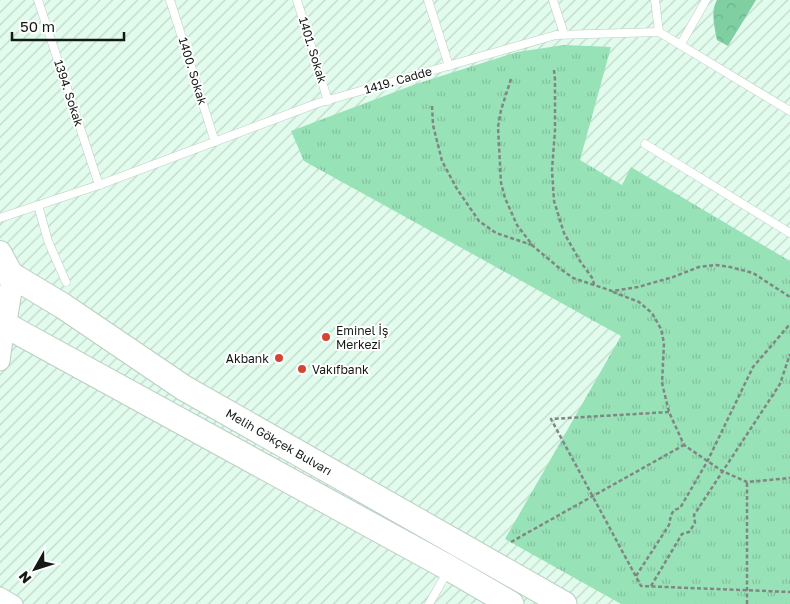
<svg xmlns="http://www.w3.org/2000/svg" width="790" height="604" font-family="'Golos Text',sans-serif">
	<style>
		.industrial { fill: url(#industrial-furrows) }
		.grass { fill: url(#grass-tufts) }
		.forest { fill: url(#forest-crowns) }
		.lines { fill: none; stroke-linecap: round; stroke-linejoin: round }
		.service-casing { stroke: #bbcec3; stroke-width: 9 }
		.minor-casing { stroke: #bbcec3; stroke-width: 17 }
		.tertiary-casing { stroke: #bbcec3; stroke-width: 21 }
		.secondary-casing { stroke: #bbcec3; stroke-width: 24 }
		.primary-casing { stroke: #bbcec3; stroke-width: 27 }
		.path { stroke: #808783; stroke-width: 2.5; stroke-dasharray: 4 2.5; stroke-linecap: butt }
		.service { stroke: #fff; stroke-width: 8 }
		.minor { stroke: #fff; stroke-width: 15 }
		.tertiary { stroke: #fff; stroke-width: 19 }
		.secondary { stroke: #fff; stroke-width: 22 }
		.primary { stroke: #fff; stroke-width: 25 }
		.poi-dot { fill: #d34634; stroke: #fff; stroke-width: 2 }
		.labels { text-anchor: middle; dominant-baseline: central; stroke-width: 4; stroke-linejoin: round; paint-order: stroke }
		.street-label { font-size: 12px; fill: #131a16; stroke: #fff }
		.poi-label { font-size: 12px; fill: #131a16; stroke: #fff; text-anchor: start }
	</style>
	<defs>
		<pattern id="industrial-furrows" width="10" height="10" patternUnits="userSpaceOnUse" patternTransform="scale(1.25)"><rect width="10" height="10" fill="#e1fcec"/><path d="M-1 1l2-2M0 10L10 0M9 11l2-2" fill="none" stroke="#c0d7ca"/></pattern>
		<pattern id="grass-tufts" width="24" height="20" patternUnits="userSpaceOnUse" patternTransform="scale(1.25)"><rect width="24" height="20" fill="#98e2b8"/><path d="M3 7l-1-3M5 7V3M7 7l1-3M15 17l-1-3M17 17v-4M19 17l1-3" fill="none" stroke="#82c19d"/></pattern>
		<pattern id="forest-crowns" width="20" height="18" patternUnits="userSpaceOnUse" patternTransform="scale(1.25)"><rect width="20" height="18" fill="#7fcfa3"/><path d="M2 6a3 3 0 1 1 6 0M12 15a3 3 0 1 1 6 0" fill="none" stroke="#6db18c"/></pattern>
	</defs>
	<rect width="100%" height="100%" fill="#f6fef9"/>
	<rect class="industrial" x="0" y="0" width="790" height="604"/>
	<polygon class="grass" points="564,45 611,47 580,160 622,185 631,167 790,261 790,604 621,604 505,539 621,336 304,161 291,131 416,84 517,52"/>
	<path class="forest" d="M717,0H756L728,46L717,40C715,28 710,11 717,0Z"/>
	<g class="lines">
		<defs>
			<g id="service">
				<polyline points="38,0 99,185"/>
				<polyline points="170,0 215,142"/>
				<polyline points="297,0 328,101"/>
				<polyline points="428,0 449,66"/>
				<polyline points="553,0 564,34"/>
				<polyline points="655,0 659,32"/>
				<polyline points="681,44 706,0"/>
				<polyline points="645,144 790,233"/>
				<polyline points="38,205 48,241 66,282"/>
				<polyline points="0,218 99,185 318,103 556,35 659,32 790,111"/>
				<polyline points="429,604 448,571"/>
			</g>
			<polyline id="minor" points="0,595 15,604"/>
			<polyline id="tertiary" points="0,361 5,325"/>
			<polyline id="secondary" points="0,252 13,276 5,325"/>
			<g id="primary">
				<polyline points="0,270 13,276 63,306 184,388 564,604"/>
				<polyline points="0,322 449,568 511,604"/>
			</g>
		</defs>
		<use href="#service" class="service-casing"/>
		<use href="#minor" class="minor-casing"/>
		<use href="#tertiary" class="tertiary-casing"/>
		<use href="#secondary" class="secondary-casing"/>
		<use href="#primary" class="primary-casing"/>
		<g class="path">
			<polyline points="554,70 555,80 555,130 552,170 554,201 564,233 580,261 593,279 594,285"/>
			<polyline points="511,79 501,110 498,127 501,183 505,198 517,225 533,246 558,267 573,278 612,291 638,287 673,277 699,267 716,265 730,267 753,273 790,297"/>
			<polyline points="432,106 433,125 442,161 457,189 479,221 496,233 532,245"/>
			<polyline points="613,292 639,302 652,313 661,329 664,343 662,383 669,412 684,445 722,471 747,482 790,478"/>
			<polyline points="669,412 551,419 641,586 790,592"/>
			<polyline points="511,542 684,445"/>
			<polyline points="636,576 669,525 671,515 674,510 680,508 707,462 753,367 790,324"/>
			<polyline points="651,586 682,534 689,532 695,523 694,515 780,384 790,354"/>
			<polyline points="747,604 747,482"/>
		</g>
		<use href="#service" class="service"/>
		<use href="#minor" class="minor"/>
		<use href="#tertiary" class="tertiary"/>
		<use href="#secondary" class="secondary"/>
		<use href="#primary" class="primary"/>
	</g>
	<g class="poi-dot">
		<circle cx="326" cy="337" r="5"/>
		<circle cx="279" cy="358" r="5"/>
		<circle cx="302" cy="369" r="5"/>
	</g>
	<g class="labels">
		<g class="street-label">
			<text transform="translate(313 50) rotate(73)">1401. Sokak</text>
			<text transform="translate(193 71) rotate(73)">1400. Sokak</text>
			<text transform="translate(398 80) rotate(-16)">1419. Cadde</text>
			<text transform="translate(69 93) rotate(72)">1394. Sokak</text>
			<text transform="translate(279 442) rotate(30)">Melih Gökçek Bulvarı</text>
		</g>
		<g class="poi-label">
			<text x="336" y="330">Eminel İş<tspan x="336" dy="14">Merkezi</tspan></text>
			<text x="269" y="358" text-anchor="end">Akbank</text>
			<text x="312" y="369">Vakıfbank</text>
		</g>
	</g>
	<g transform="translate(35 569) rotate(231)" stroke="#ffffff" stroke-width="4" paint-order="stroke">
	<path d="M0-4L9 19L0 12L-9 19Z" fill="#131a16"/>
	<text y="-8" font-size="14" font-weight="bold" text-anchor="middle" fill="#131a16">N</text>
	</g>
	<path d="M12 32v8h112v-8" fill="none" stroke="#131a16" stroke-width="2.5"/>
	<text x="20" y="32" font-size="15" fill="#131a16" stroke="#ffffff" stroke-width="4" paint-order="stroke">50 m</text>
</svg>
